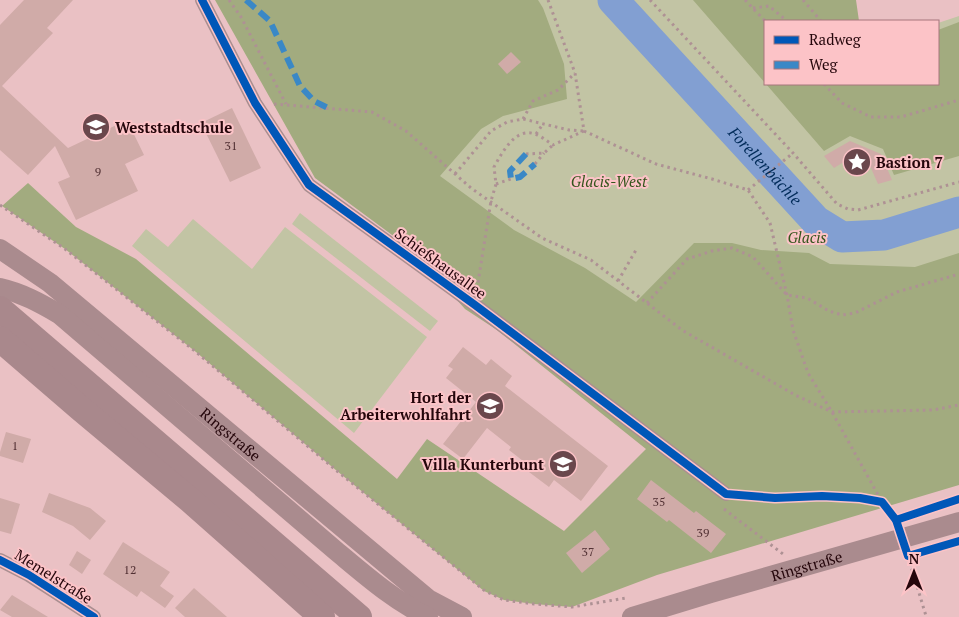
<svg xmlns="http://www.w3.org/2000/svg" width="959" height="617" font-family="'PT Serif',serif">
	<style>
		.green { fill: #c2c4a4 }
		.forest { fill: #a2ab7f }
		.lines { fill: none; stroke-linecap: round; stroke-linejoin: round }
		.river { stroke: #829fd2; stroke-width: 31 }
		.building { fill: #d0aba8 }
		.path { stroke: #ae9194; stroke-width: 3; stroke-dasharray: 2.5 4; stroke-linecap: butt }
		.street { stroke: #a98e90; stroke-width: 14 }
		.secondary { stroke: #aa8b8e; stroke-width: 20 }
		.highway { stroke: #a9888c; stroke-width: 26 }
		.quiet { stroke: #3a88c6; stroke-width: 6; stroke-dasharray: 12 6; stroke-linecap: butt }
		.cycleway-casing { stroke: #fcc3c7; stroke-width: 11 }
		.cycleway { stroke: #0057b8; stroke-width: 8 }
		.labels { text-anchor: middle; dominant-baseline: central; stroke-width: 4; stroke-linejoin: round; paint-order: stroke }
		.number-label { font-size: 12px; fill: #523134 }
		.poi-label { font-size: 15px; font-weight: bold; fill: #25060b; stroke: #fcc3c7; text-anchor: start }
		.park-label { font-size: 15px; font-style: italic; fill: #34551c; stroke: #fcc3c7 }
		.street-label { font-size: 15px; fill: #25060b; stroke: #fcc3c7 }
		.water-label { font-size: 16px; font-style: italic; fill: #002b59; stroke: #fcc3c7 }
	</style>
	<rect width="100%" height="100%" fill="#eac1c4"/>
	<g class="green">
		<polygon points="246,0 769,0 765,21 765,84 938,84 938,23 959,16 959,456 513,306"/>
		<polygon points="300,213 438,321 430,331 292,224"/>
		<polygon points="193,219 252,269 285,227 427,337 354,433 132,246 146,229 168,247"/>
	</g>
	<g class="forest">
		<polygon points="215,0 538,0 543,8 564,64 567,99 503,116 481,129 440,176 514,230 585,268 636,302 694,243 732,243 761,250 809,253 830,264 915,267 959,253 959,485 657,575 572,607 534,604 504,600 484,591 337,471 196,352 65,249 2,206 28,183 76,227 136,259 397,479 427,439 564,531 646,449 497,330 465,309 411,249 315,178"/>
		<polygon points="693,0 856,0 859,21 765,21 765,83"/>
		<polygon points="959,22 959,156 894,175 883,149 850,136 824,151 766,84 938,84 938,30"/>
	</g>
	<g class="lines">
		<path class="river" id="s1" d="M613,0L816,221L842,237L884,235L959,212"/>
	</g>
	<g class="building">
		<polygon points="24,0 73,0 47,28 53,33 2,86 68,148 127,120 144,155 125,164 138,191 76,220 58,182 70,177 55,146 28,175 0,150 0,25"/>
		<polygon points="511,52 521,62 507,74 498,64"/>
		<polygon points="232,108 261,168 230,182 201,123"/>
		<polygon points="850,141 881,154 892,180 878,184 870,166 850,158 834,168 824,156"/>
		<polygon points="463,347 486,365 491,359 512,376 505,386 608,466 581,501 554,480 549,487 529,472 532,468 509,450 511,447 487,428 463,459 443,444 476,402 446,378 453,369 448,366"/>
		<polygon points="6,432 31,439 23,463 0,456 0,452"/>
		<polygon points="651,480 694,513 696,511 726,534 711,553 669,520 667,522 637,499"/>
		<polygon points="49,493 90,508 106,521 90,540 73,526 42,512"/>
		<polygon points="0,498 20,504 11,534 0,531"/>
		<polygon points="595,530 610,549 582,573 566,553"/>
		<polygon points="123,542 170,572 160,586 174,596 165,608 141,591 137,597 103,574"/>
		<polygon points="77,551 91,560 82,574 69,565"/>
		<polygon points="194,588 227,617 185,617 175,608"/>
		<polygon points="12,595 48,617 12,617 0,610"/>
	</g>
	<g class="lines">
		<g class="path">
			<polyline points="229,0 241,17 286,104"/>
			<polyline points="548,0 575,73 584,131 656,164 712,179 748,190 770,223 787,295 793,330 808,373 832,412 882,502"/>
			<polyline points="650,0 793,153 837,204 848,209 858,210 959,182"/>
			<polyline points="745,0 765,21"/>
			<polyline points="803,0 821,21"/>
			<polyline points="753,8 769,6 787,21"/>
			<polyline points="824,84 842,103 871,117 901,117 959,100"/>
			<polyline points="274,104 372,112 406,131 471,188 542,238 591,260 682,330 795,395 832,412 933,410 959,405"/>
			<polyline points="523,119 533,101 558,90 575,73"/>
			<polyline points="536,134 543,124"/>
			<polyline points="526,154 544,153 553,145"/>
			<polyline points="535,164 544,153"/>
			<polyline points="455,174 491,131 507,122 523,119 569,130 583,131"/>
			<polyline points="496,184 511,179"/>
			<polyline points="748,190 793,153"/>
			<polyline points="0,205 65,249 196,352 337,471 485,591 504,600 534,604 572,607 626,598"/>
			<polyline points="618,281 636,250"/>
			<path d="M477,289L491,201L496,184L494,167C502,153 515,127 535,134C541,136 547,141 553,145L584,131"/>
			<polyline points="647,303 687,259 712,251 732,248 753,257 787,295 807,298 829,311 842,315 855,313 897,292 959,274"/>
			<polyline points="724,509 783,554"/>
			<polyline points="908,556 926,616 928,617"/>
		</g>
		<g class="street">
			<polyline points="202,0 255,103 309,185 475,305 726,494"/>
			<polyline points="0,560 29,575 94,617"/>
		</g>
		<g class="secondary">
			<path id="s2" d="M0,249L50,283L428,599L462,617"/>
			<path d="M0,288C22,293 40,303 59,314L335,550C364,574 393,600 428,617"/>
			<path id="s3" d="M632,617L711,593L959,522"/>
		</g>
		<g class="highway">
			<polyline points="0,309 359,617"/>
			<polyline points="0,339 81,409 190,500 322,617"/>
		</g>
		<g class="quiet">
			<polyline points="246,0 270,21 300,86 314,101 330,109"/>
			<polyline points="526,154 510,171 511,179 520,177 535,164"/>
		</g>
		<defs>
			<g id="cycleway">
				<polyline points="202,0 255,103 309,185 475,305 726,494 775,498 822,496 860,498 882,502 896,520 908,556 959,541"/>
				<polyline points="896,520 959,499"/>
				<polyline points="0,560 29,575 94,617"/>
			</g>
		</defs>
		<use href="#cycleway" class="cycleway-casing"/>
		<use href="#cycleway" class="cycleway"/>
	</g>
	<defs>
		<symbol id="school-disc" viewBox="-11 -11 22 22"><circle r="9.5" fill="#6a474c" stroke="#fcc3c7"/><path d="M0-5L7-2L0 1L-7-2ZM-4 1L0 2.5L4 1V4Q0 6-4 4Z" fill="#fff"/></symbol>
		<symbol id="sight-disc" viewBox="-11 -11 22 22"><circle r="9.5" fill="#6a474c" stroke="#fcc3c7"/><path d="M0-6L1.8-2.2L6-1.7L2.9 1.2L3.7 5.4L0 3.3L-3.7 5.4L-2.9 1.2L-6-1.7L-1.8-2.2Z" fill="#fff"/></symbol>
	</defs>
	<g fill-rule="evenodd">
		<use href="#school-disc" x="80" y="111" width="32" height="32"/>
		<use href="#sight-disc" x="841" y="146" width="32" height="32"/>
		<use href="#school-disc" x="474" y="390" width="32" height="32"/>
		<use href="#school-disc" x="547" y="448" width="32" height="32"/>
	</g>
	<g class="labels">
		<g class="number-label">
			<text x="231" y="145">31</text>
			<text x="98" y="171">9</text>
			<text x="15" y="445">1</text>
			<text x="659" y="501">35</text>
			<text x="703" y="532">39</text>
			<text x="588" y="551">37</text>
			<text x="130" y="569">12</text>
		</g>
		<g class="poi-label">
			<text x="115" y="127">Weststadtschule</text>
			<text x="876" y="162">Bastion 7</text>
			<text x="471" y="397" text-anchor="end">Hort der<tspan x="471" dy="17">Arbeiterwohlfahrt</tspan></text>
			<text x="544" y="464" text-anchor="end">Villa Kunterbunt</text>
		</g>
		<g class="park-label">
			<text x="609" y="181">Glacis-West</text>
			<text x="807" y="237">Glacis</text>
		</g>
		<g class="street-label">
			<text transform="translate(441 263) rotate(36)">Schießhausallee</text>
			<text stroke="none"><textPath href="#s2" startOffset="296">Ringstraße</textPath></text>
			<text stroke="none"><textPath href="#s3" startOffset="182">Ringstraße</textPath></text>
			<text transform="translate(54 576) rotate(32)">Memelstraße</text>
		</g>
		<g class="water-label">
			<text stroke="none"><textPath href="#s1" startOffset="225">Forellenbächle</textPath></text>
		</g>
	</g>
	<rect x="764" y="20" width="175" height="65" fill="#fcc3c7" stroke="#a6777c"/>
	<rect x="774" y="36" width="25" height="8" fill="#0057b8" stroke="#a6777c"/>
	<text x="809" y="45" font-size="15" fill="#25060b">Radweg</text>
	<rect x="774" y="61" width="25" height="8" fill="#3a88c6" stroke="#a6777c"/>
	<text x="809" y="70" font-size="15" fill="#25060b">Weg</text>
	<g transform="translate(914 572)" stroke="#fcc3c7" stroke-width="4" paint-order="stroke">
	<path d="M0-4L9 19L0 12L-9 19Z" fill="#25060b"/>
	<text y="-8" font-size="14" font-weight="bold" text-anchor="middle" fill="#25060b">N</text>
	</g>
</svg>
